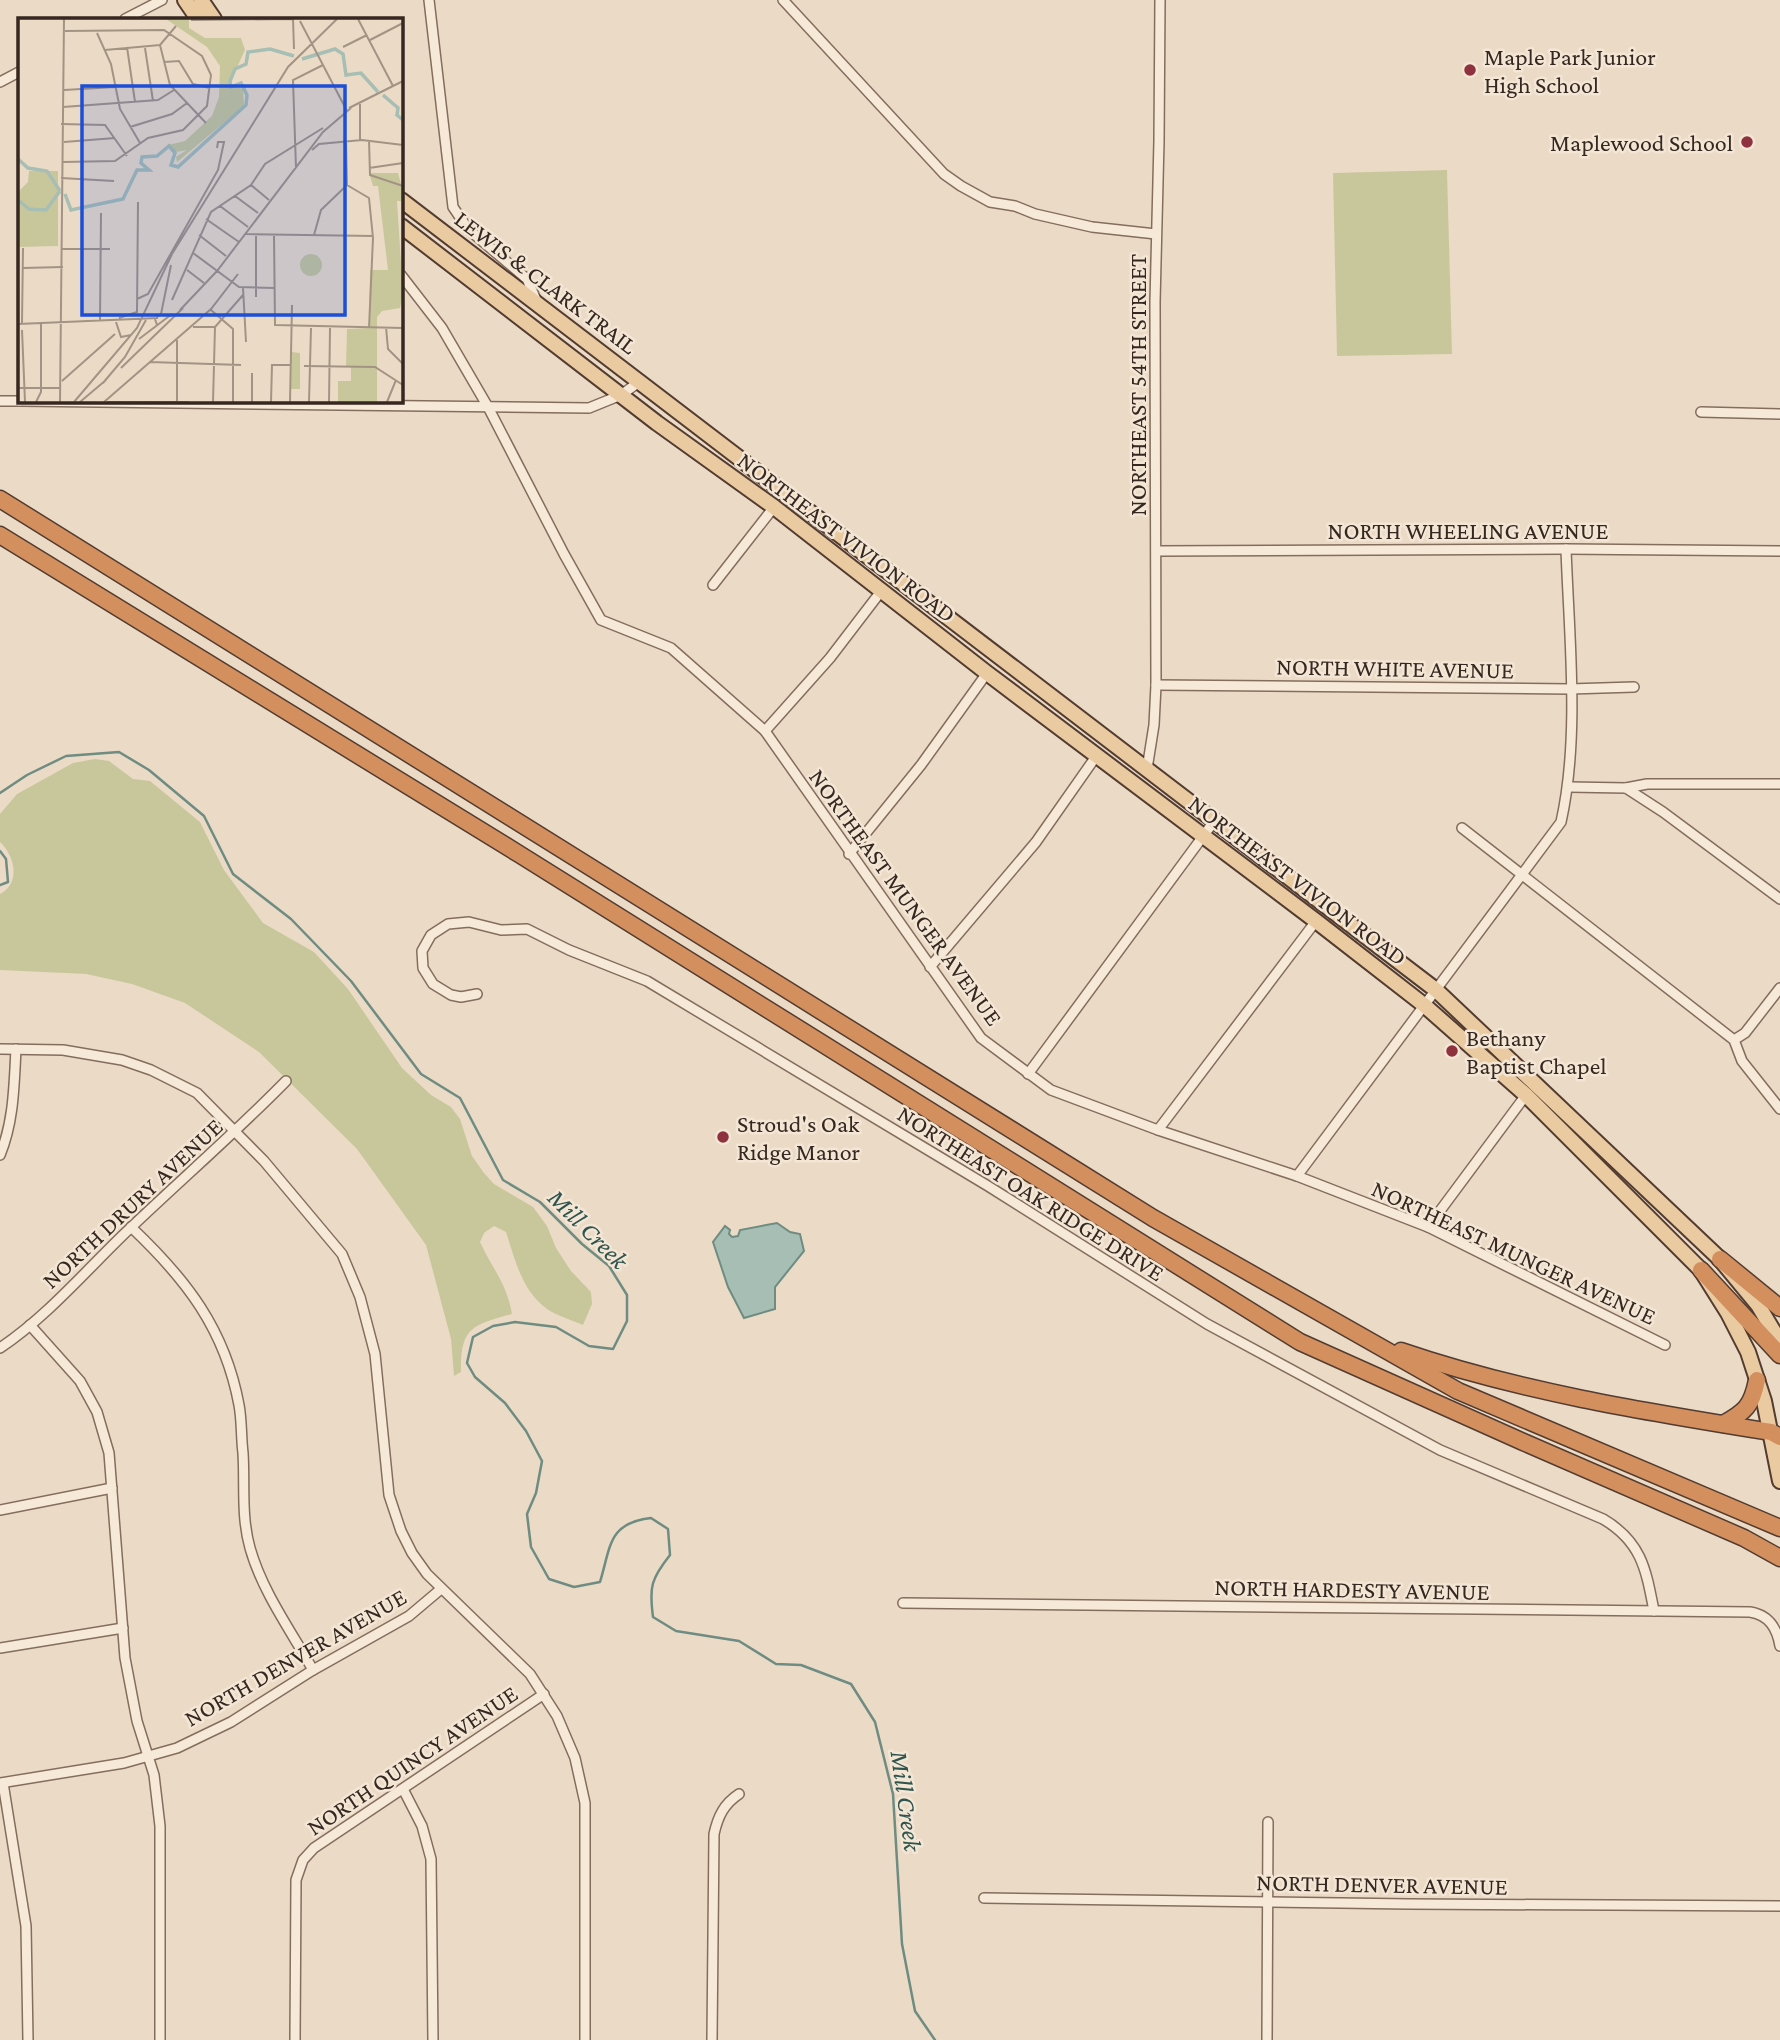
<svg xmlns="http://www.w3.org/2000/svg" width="1780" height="2040" font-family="'Crimson Pro',serif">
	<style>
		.green { fill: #c8c79b }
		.water { fill: #a7beb4; stroke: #6e8c81; stroke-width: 2 }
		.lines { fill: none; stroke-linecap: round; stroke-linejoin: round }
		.stream { stroke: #6e8c81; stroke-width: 2.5 }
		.street-casing { stroke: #846d5d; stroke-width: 12 }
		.primary-casing { stroke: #523c31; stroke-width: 18 }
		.highway-casing { stroke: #523c31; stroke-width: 19 }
		.street { stroke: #f6e9d8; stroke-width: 9 }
		.primary { stroke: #eacaa1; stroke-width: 14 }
		.highway { stroke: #d3905e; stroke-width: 16 }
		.poi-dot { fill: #8e323f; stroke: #f3e6d5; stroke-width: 2.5 }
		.labels { text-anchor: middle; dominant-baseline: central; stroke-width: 5; stroke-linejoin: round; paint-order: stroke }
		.poi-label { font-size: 24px; fill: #362720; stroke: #f3e6d5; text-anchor: start }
		.street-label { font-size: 24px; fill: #362720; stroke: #f3e6d5 }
		.water-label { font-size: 26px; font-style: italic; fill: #30544d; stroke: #f3e6d5 }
		.inset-river { fill: none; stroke: #a7beb4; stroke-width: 3.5 }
		.inset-road { fill: none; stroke: #a39384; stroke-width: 2 }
		.view { fill: #1d4ed8; fill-opacity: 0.15; stroke: #1d4ed8; stroke-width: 3.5 }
		.inset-edge { fill: none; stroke: #362720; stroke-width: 3.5 }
	</style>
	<rect width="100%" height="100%" fill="#ebdbc6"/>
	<g class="green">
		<polygon points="1447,170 1452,354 1337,356 1333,173"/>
		<path d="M95,759L109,761L133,779L150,781L200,822L224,870L263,923L314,952L348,989L402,1068L431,1095L451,1107L460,1119L472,1156L484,1173L494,1184L533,1207L547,1226L556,1248L571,1271L591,1292L592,1304L583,1325C572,1320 557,1316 547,1309C522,1291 515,1260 506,1232L494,1226L484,1233L480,1242C492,1268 507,1284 512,1314C473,1325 460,1327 461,1372L454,1376L451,1339L426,1245L357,1149L259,1052L185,1003L132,984L86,974L0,970V894C21,883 15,856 0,842V814L17,794L73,763Z"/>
	</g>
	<polygon class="water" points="777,1223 790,1232 800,1234 804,1251 775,1287 775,1309 744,1318 728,1287 713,1242 725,1226 730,1230 729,1234 732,1237 738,1236 740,1230"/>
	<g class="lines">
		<g class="stream">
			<path d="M0,793L27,775L66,756L119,752L149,770L204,816L233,874L291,919L351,981L421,1074L460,1098L503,1180L540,1202L582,1244L609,1266L627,1295V1321L613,1349L589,1346L556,1327L515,1322L493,1326L473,1337L467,1363L475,1377L505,1403L526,1431L542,1461L536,1493L527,1514L531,1547L549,1579L574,1587L600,1582C611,1546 608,1523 651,1518L668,1529L670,1555C651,1579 649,1587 653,1617L676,1631L739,1641L776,1664L801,1665L851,1684L875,1722L893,1794L902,1944L915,2011L935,2040"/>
			<polyline points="0,851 6,859 8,882 0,885"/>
		</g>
		<defs>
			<g id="street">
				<polyline points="429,0 453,207 468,229 527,279 537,302"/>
				<polyline points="783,0 944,174 961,186 990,202 1015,206 1035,214 1092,227 1156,234"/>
				<polyline points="125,19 162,0"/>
				<polyline points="0,82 19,72"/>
				<polyline points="401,275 442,328 488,407 564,554 601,620 671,648 765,731 981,1038 1051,1090 1158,1130 1297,1176 1428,1227 1665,1345"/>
				<polyline points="0,401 19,401"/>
				<polyline points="20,401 589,408 621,395 639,382"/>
				<polyline points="1701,412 1780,414"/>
				<polyline points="1157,551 1566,549 1780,551"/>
				<polyline points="713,585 774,507"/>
				<polyline points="1156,685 1570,689 1634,687"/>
				<polyline points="765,731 830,658 882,590"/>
				<polyline points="1147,769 1154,725 1156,685 1155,302 1159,141 1160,0"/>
				<polyline points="1569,787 1626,788 1647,784 1780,784"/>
				<polyline points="1626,788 1663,812 1780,899"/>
				<polyline points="1462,828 1734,1040 1742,1061 1780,1109"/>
				<polyline points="849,854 921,765 987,673"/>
				<polyline points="930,967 1036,842 1097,755"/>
				<path d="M477,994L461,997L451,995L433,984L423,968L422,951L431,935L448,924L469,922L501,930L527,929L569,950L647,981L988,1186L1207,1324L1440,1450L1603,1519C1642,1542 1646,1570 1654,1611"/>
				<polyline points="1734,1040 1745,1033 1780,988"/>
				<polyline points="0,1049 63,1050 122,1060 151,1070 197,1093 264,1161 342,1254 360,1297 375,1354 389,1495 401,1531 412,1553 427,1574 530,1674 557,1716 575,1758 585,1803 585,2040"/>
				<polyline points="1028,1074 1215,820"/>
				<polyline points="1158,1130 1316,921"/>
				<path d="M0,1155C14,1121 14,1085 16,1049"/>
				<path d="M1297,1176L1561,822C1580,737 1569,636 1566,549"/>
				<path d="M131,1227C186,1279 225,1329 239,1405C242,1421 241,1437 243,1453C245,1485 241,1516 250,1548C262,1591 291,1631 313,1670"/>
				<polyline points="1428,1227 1526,1095"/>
				<polyline points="30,1325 80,1381 97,1412 109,1453 125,1658 137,1721 154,1775 160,1826 160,2040"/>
				<path d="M0,1348C45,1318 83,1274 122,1236C176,1184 233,1135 286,1081"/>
				<polyline points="0,1510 112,1488"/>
				<path d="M903,1603L1750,1612C1769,1615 1777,1628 1780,1646"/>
				<polyline points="0,1648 123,1628"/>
				<polyline points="0,1783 124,1763 177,1748 231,1722 313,1670 409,1616 441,1589"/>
				<polyline points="3,1783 26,1926 28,2040"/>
				<polyline points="403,1789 422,1826 431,1859 433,2040"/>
				<polyline points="984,1898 1409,1904 1780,1906"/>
				<polyline points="295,2040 296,1880 303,1860 314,1848 544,1694"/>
				<path d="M712,2040L714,1834C718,1816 724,1804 739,1794"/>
				<polyline points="1267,2040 1268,1822"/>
			</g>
			<g id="primary">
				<polyline points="185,0 198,19"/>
				<polyline points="201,0 214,19"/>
				<polyline points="401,200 1436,990 1720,1259 1758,1305 1780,1342"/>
				<polyline points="401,226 657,423 774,507 987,673 1316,921 1424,1005 1526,1095 1701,1270 1728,1313 1748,1352 1764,1401 1780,1481"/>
			</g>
			<g id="highway">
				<polyline points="0,499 1153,1218 1458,1391 1780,1528"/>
				<polyline points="0,535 519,854 1300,1342 1521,1441 1744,1538 1780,1558"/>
				<polyline points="1720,1259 1780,1308"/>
				<polyline points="1701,1270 1780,1355"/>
				<path d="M1401,1351C1521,1392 1647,1412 1771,1432L1780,1437"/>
				<path d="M1723,1424C1745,1412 1752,1406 1757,1380"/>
			</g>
		</defs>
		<use href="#street" class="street-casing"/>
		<use href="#primary" class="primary-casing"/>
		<use href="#highway" class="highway-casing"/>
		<use href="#street" class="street"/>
		<use href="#primary" class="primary"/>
		<use href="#highway" class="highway"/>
	</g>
	<g class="poi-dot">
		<circle cx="1470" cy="70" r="7"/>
		<circle cx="1747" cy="142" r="7"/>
		<circle cx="1452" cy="1051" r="7"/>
		<circle cx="723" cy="1137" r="7"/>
	</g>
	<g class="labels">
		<g class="poi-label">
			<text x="1484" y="56">Maple Park Junior<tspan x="1484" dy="28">High School</tspan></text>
			<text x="1733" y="142" text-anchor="end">Maplewood School</text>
			<text x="1466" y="1037">Bethany<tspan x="1466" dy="28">Baptist Chapel</tspan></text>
			<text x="737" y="1123">Stroud's Oak<tspan x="737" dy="28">Ridge Manor</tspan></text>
		</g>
		<g class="street-label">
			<text transform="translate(546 282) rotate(37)">LEWIS &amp; CLARK TRAIL</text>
			<text transform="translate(1137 385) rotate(-90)">NORTHEAST 54TH STREET</text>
			<text x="1468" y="530">NORTH WHEELING AVENUE</text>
			<text transform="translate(847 537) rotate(37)">NORTHEAST VIVION ROAD</text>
			<text transform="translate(1395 668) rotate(1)">NORTH WHITE AVENUE</text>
			<text transform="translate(1298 880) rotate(37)">NORTHEAST VIVION ROAD</text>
			<text transform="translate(906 897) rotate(54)">NORTHEAST MUNGER AVENUE</text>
			<text transform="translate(1031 1193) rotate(32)">NORTHEAST OAK RIDGE DRIVE</text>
			<text transform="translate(132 1203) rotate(-43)">NORTH DRURY AVENUE</text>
			<text transform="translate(1514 1252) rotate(25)">NORTHEAST MUNGER AVENUE</text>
			<text transform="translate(1352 1589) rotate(1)">NORTH HARDESTY AVENUE</text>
			<text transform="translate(295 1657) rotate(-30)">NORTH DENVER AVENUE</text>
			<text transform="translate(412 1760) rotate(-34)">NORTH QUINCY AVENUE</text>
			<text transform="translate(1382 1884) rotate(1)">NORTH DENVER AVENUE</text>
		</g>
		<g class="water-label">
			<text transform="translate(588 1229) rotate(45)">Mill Creek</text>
			<text transform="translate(906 1801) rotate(82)">Mill Creek</text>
		</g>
	</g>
	<g transform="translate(18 18)">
		<rect width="385" height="385" fill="#ebdbc6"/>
		<path d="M148,1H171V10L187,20H223L227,32L211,67L225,71L226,88L159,144L158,139L169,132L158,134L150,127L167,123L194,98L201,79L202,48L189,29ZM11,153H40V228L0,229V174L10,164ZM351,155H380L385,173V183H379L385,275L382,290L364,293L359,299V384H320V363H333V349L328,348L329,311L351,310L352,252H370L360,168H355ZM282 247a11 11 0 1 1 22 0a11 11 0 1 1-22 0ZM274,334L282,335V371H273Z" fill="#c8c79b"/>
		<path class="inset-river" d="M284,41L317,31L325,36L328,57L343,55L360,74M365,77L380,90L379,97L385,102M0,141L10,150L29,153L42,173M47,176L53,192L105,181L119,152H131L123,145L124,139L139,138L151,128L157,135L153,147L160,149L228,87L229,77L223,65L213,69L212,63L217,51L228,46L230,34L252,31L276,38M0,182L11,191L28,192L42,173"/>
		<path class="inset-road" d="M275,1L276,31M340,1L375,68M173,2L275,1M282,3L329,93M79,15L93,46L102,91L122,125M352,22L385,5M142,27L152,67L188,105M142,27L158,8M109,29L117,84M325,29L349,17M127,30L135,83M87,32L142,27M146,44L161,43L175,66L192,70M46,72L97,69M342,86V122M45,89L140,82L156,72M331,90L385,63M43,106L87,107L109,138M112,109L154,96L169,85M351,122L352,157L385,168M328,123L329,167M46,124L97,120M294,132L301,126L344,122L385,127M45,144L97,143L130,120L165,112L189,88L193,57L184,38L146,12L47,13M278,150L275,62L305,47M351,150L385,145M43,160L96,163M233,167L251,182M329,167L351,180L355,220L351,310M217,178L240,195M202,188L230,209M188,201L221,224M228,216L355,218M181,217L208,238M256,217L257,307L385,310M296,217L303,192L329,167M44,231H92M175,235L221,269L256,270M5,250L45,249M169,252L186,265M225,270L228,324M238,279V218M119,281L130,276L200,152L206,124H200L199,130M154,282L193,194L233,167L247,146L305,110M162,292L199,253L305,114L333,90M193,292L215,311V384M101,300L119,294L120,184M82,303L83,195M98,304L103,319L113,317M0,306L140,300M4,306L5,230M139,307L137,301L143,296L153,247M175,309H197M197,309L225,277M368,309L370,331L385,346M4,312L7,384M121,321L154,296M132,344L223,347M286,348L357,349L385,367M103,350L165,290M44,363L97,316M85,365L107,339L128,302M0,370H42M18,384L23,374V306M42,384L46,1M56,384L119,310L154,236L270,49L319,1M62,384L88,362M86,384L193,291L220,256M89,384H171M159,384V322M195,384L197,309M234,384V355M253,384L254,347H273M272,384L274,287M291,384L293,310M311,384L312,310M369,384L378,362"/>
		<path class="view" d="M64,68H327V297H64Z"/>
		<rect width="385" height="385" class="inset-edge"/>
	</g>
</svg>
